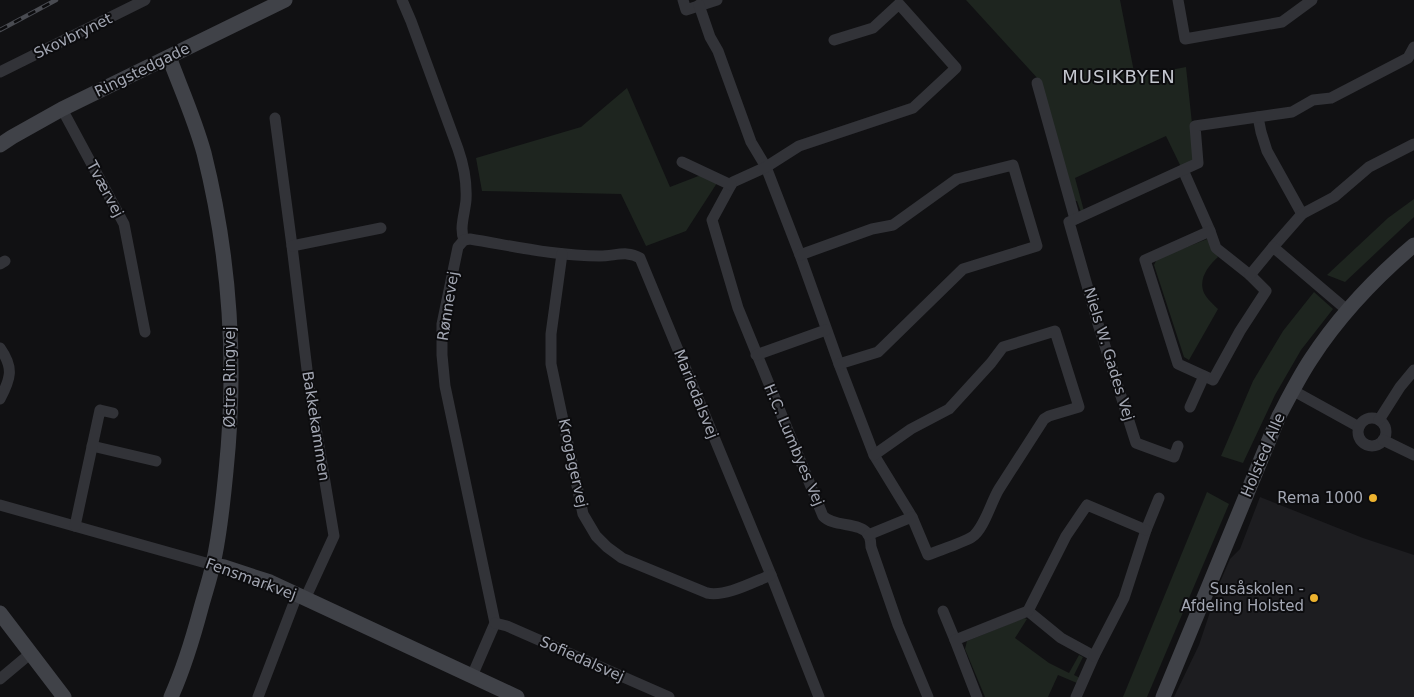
<svg xmlns="http://www.w3.org/2000/svg" width="1414" height="697" font-family="'DejaVu Sans',sans-serif">
	<style>
		.built { fill: #1d1d20 }
		.green { fill: #1e251f }
		.lines { fill: none; stroke-linecap: round; stroke-linejoin: round }
		.street { stroke: #323338; stroke-width: 11 }
		.secondary { stroke: #404248; stroke-width: 15 }
		.rail-casing { stroke: #494b51; stroke-width: 4.5 }
		.rail { stroke: #0c0c0e; stroke-width: 2.5; stroke-dasharray: 8; stroke-linecap: butt }
		.poi-dot { fill: #edb32f; stroke: #0c0c0e; stroke-width: 2 }
		.labels { text-anchor: middle; dominant-baseline: central; stroke-width: 4; stroke-linejoin: round; paint-order: stroke }
		.street-label { font-size: 15px; fill: #a3a7b3; stroke: #0c0c0e }
		.poi-label { font-size: 15px; fill: #a3a7b3; stroke: #0c0c0e; text-anchor: end }
		.quarter-label { font-size: 18px; letter-spacing: 1px; fill: #c4c7cf; stroke: #0c0c0e }
	</style>
	<rect width="100%" height="100%" fill="#111113"/>
	<polygon class="built" points="1260,497 1363,538 1414,555 1414,697 1174,697 1199,645 1220,582 1230,559 1240,549"/>
	<g class="green">
		<polygon points="966,0 1120,0 1135,77 1186,67 1196,161 1181,167 1166,136 1075,178 1084,211 1081,212 1077,201 1075,201 1040,81"/>
		<polygon points="627,88 670,187 701,175 717,183 686,231 646,246 621,194 482,191 476,158 581,127"/>
		<polygon points="1414,199 1414,217 1345,282 1327,275 1388,218"/>
		<path d="M1207,239L1218,257C1208,266 1198,279 1204,293C1207,299 1214,305 1218,309L1189,360L1184,357L1154,265L1157,259Z"/>
		<polygon points="1314,292 1333,309 1301,350 1275,395 1243,463 1221,456 1253,381 1283,331"/>
		<polygon points="1207,492 1229,504 1147,697 1123,697"/>
		<polygon points="1024,618 1027,619 1015,638 1049,663 1069,673 1079,655 1083,657 1074,675 1080,678 1077,683 1058,675 1048,697 985,697 965,649 967,641"/>
	</g>
	<g class="lines">
		<g class="street">
			<path d="M402,0L411,21L458,149C464,166 467,182 466,200C465,213 459,228 464,240L458,247L442,324V355L445,386L495,623L472,676"/>
			<polyline points="683,0 686,10 717,0"/>
			<polyline points="1178,0 1185,39 1282,22 1312,0"/>
			<polyline points="699,5 710,37 718,51 751,142 766,167 800,255 839,364 874,455 912,517"/>
			<path d="M834,40L873,28L899,4L956,68L913,108L799,146L766,167L733,182L731,185L712,220L738,308L823,516C834,528 860,521 869,535C870,538 871,544 871,547L898,625L928,697"/>
			<polyline points="0,72 145,0"/>
			<polyline points="1037,83 1075,219"/>
			<polyline points="62,109 124,224 145,332"/>
			<polyline points="1258,117 1261,132 1267,151 1302,214"/>
			<polyline points="275,118 292,246 309,386 334,536 305,599"/>
			<polyline points="682,162 731,185"/>
			<polyline points="1183,170 1210,231"/>
			<polygon points="1210,231 1216,248 1250,275 1266,291 1240,331 1213,380 1178,364 1145,260"/>
			<path d="M464,240L470,239C513,246 556,256 600,256C615,256 627,250 640,258L771,575L819,697"/>
			<polyline points="292,246 381,228"/>
			<polyline points="1273,247 1302,214 1334,197 1369,167 1414,144"/>
			<path d="M562,254L551,334V364L583,514L596,536L607,547L622,558L707,593C726,597 753,582 771,575"/>
			<polyline points="800,255 872,229 893,225 957,179 1013,165 1037,246 963,269 878,352 839,364"/>
			<polyline points="0,264 5,261"/>
			<polyline points="1250,275 1273,247 1347,310"/>
			<path d="M0,348C14,368 11,378 0,399"/>
			<polyline points="756,355 826,330"/>
			<polyline points="1292,390 1359,427"/>
			<polyline points="1190,407 1204,376"/>
			<circle cx="1372" cy="432" r="14"/>
			<polyline points="1379,420 1400,387 1414,370"/>
			<polyline points="1383,440 1414,455"/>
			<polyline points="92,446 156,461"/>
			<polyline points="1178,446 1174,457 1136,443 1098,324 1069,222 1198,163 1195,126 1292,112 1313,100 1331,98 1408,58 1414,47"/>
			<polyline points="0,505 213,565"/>
			<polyline points="75,526 100,410 113,413"/>
			<path d="M868,535L912,517L928,555C940,550 962,543 972,537C984,529 991,502 999,489L1044,419L1049,416L1079,407L1055,331L1003,347L991,363L949,409L911,429L874,455"/>
			<polyline points="943,611 955,640"/>
			<polyline points="1028,611 1061,638 1094,656 1076,697"/>
			<polyline points="495,623 507,626 669,697"/>
			<polyline points="1094,656 1124,598 1146,530 1159,498"/>
			<polyline points="0,679 31,653"/>
			<polyline points="258,697 297,595"/>
			<polyline points="977,697 955,640 1028,611 1066,536 1087,505 1146,530"/>
		</g>
		<g class="secondary">
			<path d="M169,57C181,89 195,120 204,153C230,257 237,364 226,471C223,502 220,534 213,564C210,579 205,593 201,608C193,638 184,668 171,697"/>
			<polyline points="0,145 12,137 62,109 285,0"/>
			<polyline points="213,565 224,567 270,582 517,697"/>
			<polyline points="0,613 64,697"/>
			<path d="M1163,697L1279,416C1289,397 1299,377 1311,359C1339,316 1375,278 1414,245"/>
		</g>
		<defs>
			<polyline id="rail" points="0,30 56,0"/>
		</defs>
		<use href="#rail" class="rail-casing"/>
		<use href="#rail" class="rail"/>
	</g>
	<g class="poi-dot">
		<circle cx="1373" cy="498" r="5"/>
		<circle cx="1314" cy="598" r="5"/>
	</g>
	<g class="labels">
		<g class="street-label">
			<text transform="translate(73 36) rotate(-26)">Skovbrynet</text>
			<text transform="translate(142 70) rotate(-26)">Ringstedgade</text>
			<text transform="translate(105 189) rotate(62)">Tværvej</text>
			<text transform="translate(448 306) rotate(-81)">Rønnevej</text>
			<text transform="translate(1109 354) rotate(73)">Niels W. Gades Vej</text>
			<text transform="translate(230 377) rotate(-90)">Østre Ringvej</text>
			<text transform="translate(696 394) rotate(68)">Mariedalsvej</text>
			<text transform="translate(316 426) rotate(81)">Bakkekammen</text>
			<text transform="translate(794 445) rotate(67)">H.C. Lumbyes Vej</text>
			<text transform="translate(1263 455) rotate(-67)">Holsted Alle</text>
			<text transform="translate(573 463) rotate(78)">Krogagervej</text>
			<text transform="translate(251 579) rotate(20)">Fensmarkvej</text>
			<text transform="translate(582 659) rotate(24)">Sofiedalsvej</text>
		</g>
		<g class="poi-label">
			<text x="1363" y="498">Rema 1000</text>
			<text x="1304" y="589">Susåskolen -<tspan x="1304" dy="17">Afdeling Holsted</tspan></text>
		</g>
		<g class="quarter-label">
			<text x="1119" y="76">MUSIKBYEN</text>
		</g>
	</g>
</svg>
